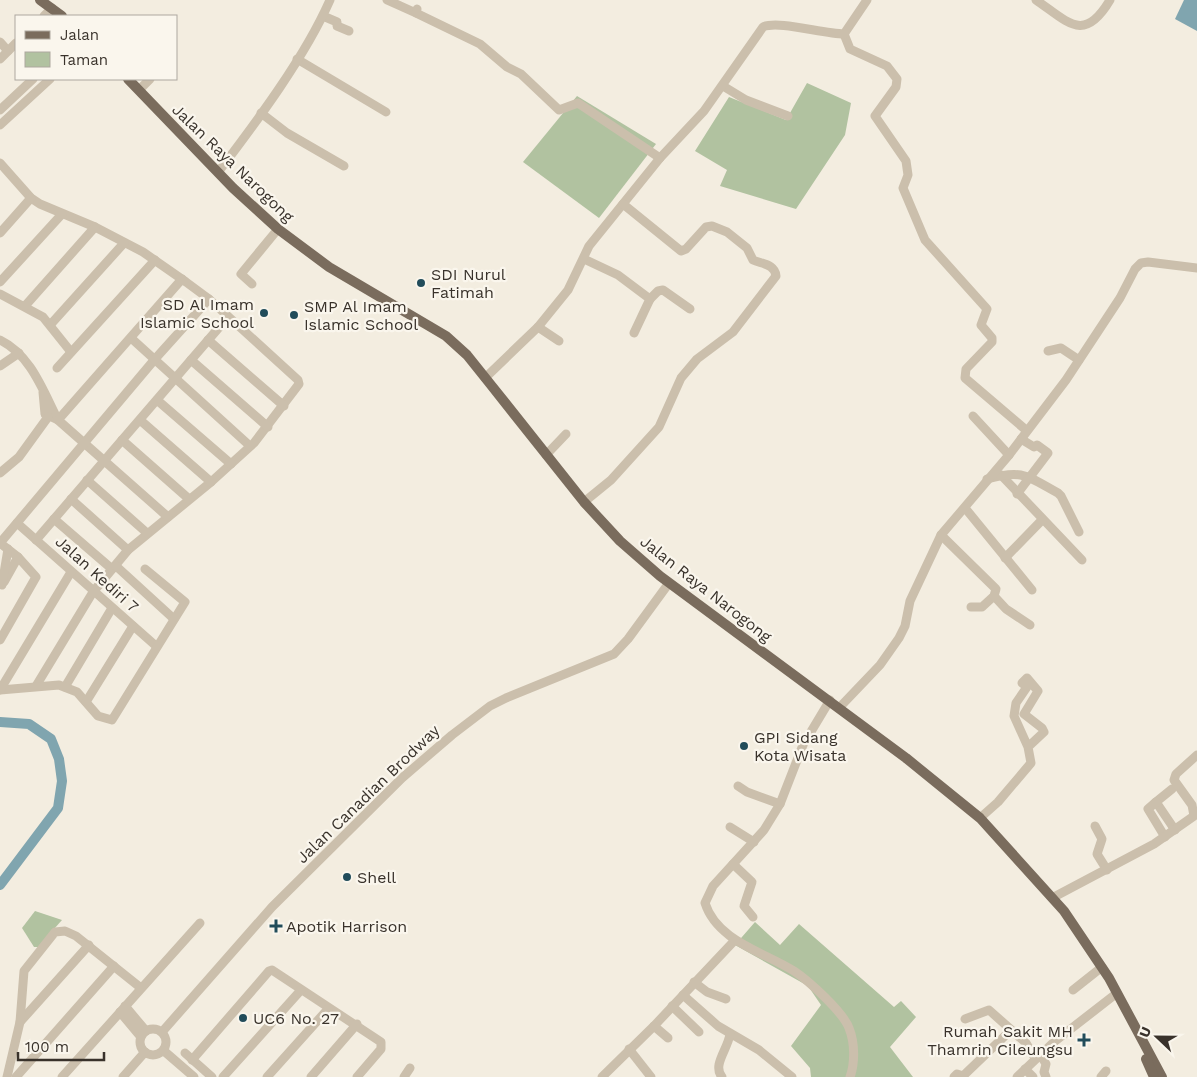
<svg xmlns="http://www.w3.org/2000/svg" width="1197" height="1077" font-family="'Work Sans',sans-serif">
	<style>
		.green { fill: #b1c2a0 }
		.water { fill: #80a5af }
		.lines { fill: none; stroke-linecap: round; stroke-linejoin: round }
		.river { stroke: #80a5af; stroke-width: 10 }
		.minor { stroke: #cbbfac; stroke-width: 9 }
		.major { stroke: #7a6c5d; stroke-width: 10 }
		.poi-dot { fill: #214c5a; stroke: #faf6ed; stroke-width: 2 }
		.labels { text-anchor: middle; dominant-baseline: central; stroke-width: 4.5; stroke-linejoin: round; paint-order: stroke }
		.street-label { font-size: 16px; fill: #39322b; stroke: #faf6ed }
		.poi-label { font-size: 16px; fill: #39322b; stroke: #faf6ed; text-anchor: start }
	</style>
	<rect width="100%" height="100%" fill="#f3ede0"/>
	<g class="green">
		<polygon points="807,83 851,103 845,135 796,209 720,186 727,170 695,151 729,97 786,120"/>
		<polygon points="577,96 656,144 599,218 523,162"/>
		<polygon points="35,911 62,920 38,947 34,947 22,928"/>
		<polygon points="755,922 780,945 799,924 894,1007 901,1001 916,1017 890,1047 913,1077 811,1077 810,1068 791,1046 821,1005 808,986 735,945"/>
	</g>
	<polygon class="water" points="1184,0 1197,0 1197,31 1175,19"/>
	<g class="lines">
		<polyline class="river" points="0,722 29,724 51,739 59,759 62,781 58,808 0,885"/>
		<g class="minor">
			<polyline points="387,0 416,13"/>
			<path d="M1036,0C1068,22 1084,44 1110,0"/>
			<polyline points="417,9 416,13 480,44 507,67 521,74 559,110 578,103 660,158"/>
			<polyline points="44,16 52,8"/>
			<polyline points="323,16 337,22 337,26 349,31"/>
			<polyline points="844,34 850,49 887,66 897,79 896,87 875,116 906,161 908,175 903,188 925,240 987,309 981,325 992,338 992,342 966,369 965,378 1026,430"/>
			<polyline points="0,42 8,51"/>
			<polyline points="0,59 16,43"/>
			<polyline points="297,59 386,112"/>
			<polyline points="723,86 746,100 788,116"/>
			<polyline points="139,90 150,79"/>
			<polyline points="0,110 33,79"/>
			<polyline points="261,113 287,133 344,166"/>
			<polyline points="0,125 50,79"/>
			<polyline points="0,163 31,198 40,204 95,227 143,252 186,282 209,299 298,380 299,384 254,443 211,482 128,550 93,592 36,686"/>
			<path d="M219,171C257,121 305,57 330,0"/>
			<polyline points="0,233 31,198"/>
			<polyline points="584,259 618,275 650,299 634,333"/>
			<polyline points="0,282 62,214"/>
			<polyline points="252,284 241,274 278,229"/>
			<polyline points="0,294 43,317 71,352"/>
			<polyline points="650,299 658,291 663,290 690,309"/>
			<polyline points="25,306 95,227"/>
			<polyline points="51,324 124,243"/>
			<polyline points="538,327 559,341"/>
			<polyline points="131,338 250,446"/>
			<path d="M0,340C31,355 43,391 58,420L45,414L43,392"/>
			<polyline points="208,340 284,406"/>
			<polyline points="1048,351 1061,348 1079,360"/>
			<polyline points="191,360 268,427"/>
			<polyline points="0,366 19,353"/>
			<polyline points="57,368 155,260"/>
			<path d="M485,378L538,327L568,290L589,246L660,158L704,111L763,27C778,20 823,34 844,34L867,0"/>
			<polyline points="157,400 231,464"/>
			<polyline points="973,416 1009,455"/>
			<polyline points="140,420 211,482"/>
			<polyline points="122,440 189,499"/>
			<polyline points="546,455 566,434"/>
			<polyline points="0,473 19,457 48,417"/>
			<polyline points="1001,475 1082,560"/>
			<path d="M987,479C1023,469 1027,476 1058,493L1061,496L1079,532"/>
			<polyline points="87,480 147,533"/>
			<polyline points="1017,494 1048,453 1037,445 1034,447 1021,439"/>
			<polyline points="71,499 128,550"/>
			<path d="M584,502L611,480L659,427L681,378L697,359L733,332L776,276C775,264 762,264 753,260L747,248L727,232L712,226L706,227L686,249L681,251L623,204"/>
			<polyline points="965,508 1032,590"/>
			<polyline points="168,517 58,420 182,279"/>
			<polyline points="54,519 112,569"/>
			<polyline points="17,523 156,646"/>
			<polyline points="941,535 996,589 994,596 982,607 971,607"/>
			<polyline points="36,540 228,317"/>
			<polyline points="0,543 155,359 209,299"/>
			<polyline points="0,543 18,557 36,577 0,640"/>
			<polyline points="1005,558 1042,520"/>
			<polyline points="116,566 174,619"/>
			<polyline points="4,582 18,557"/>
			<polyline points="2,585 8,549"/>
			<polyline points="994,596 1006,609 1030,625"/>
			<polyline points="65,687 112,608"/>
			<polyline points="0,690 59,685 77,692 98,716 112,720 185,602 145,569"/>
			<polyline points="0,690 71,572"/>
			<path d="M830,700L803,745L780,804L764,830L713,886L705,903C717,941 764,952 794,971C809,981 843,1012 849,1028C855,1043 855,1063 850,1077"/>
			<polyline points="86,702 133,626"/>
			<polyline points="839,708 880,665 899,638 905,626 910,601 941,535 1009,455 1066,380 1120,298 1135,269 1141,263 1148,262 1197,268"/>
			<polyline points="738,786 747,792 780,804"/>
			<polyline points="1172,789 1156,802 1175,830"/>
			<polyline points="1156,802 1148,809 1165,837"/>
			<polyline points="980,818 998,802 1031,763 1028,747 1014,716 1016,703 1027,687 1022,683 1027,678 1038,691 1024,714 1042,728 1044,732 1028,747"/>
			<polyline points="1095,826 1102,839 1097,854 1107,870"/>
			<polyline points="730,827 754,842"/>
			<polyline points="733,864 752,882 744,906 753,917"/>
			<polyline points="1052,898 1154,844 1194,816 1192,805 1174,780 1176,774 1197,755"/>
			<polyline points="694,982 707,992 726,999"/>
			<polyline points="1073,990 1102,967"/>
			<polyline points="683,995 718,1026 759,1050 792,1077"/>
			<polyline points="125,1006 146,1031"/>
			<polyline points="672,1006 699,1032"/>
			<polyline points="120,1012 141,1037"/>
			<polyline points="965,1019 989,1010 1026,1043 1035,1058"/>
			<polyline points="20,1022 89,945"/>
			<polyline points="654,1026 668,1038"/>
			<circle cx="153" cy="1042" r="13"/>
			<polyline points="162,1032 272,907 402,778 452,735 490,706 506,698 614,654 628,639 669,583"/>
			<polyline points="629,1049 651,1077"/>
			<polyline points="164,1051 194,1077"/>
			<polyline points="185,1053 212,1077"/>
			<polyline points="1040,1054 1046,1064 1044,1072 1046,1077"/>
			<polyline points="192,1060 269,971 272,970 381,1042 381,1049 357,1077"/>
			<polyline points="1025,1069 1033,1077"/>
			<polyline points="7,1077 20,1022 24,971 55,932 65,931 76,936 141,988"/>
			<polyline points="16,1077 114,966"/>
			<polyline points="62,1077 200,923"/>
			<polyline points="123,1077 145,1052"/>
			<polyline points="223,1077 301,990"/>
			<polyline points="267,1077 328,1009"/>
			<polyline points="311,1077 357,1024"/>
			<polyline points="404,1077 410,1068"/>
			<polyline points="602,1077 654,1026 735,940"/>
			<path d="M722,1077C712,1065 728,1049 730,1034"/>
			<polyline points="954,1077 957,1074 963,1076 1011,1030"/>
			<polyline points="1017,1077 1054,1042 1117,993"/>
			<polyline points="1101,1077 1106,1071"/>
		</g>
		<g class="major">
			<polyline points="40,0 62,16"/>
			<polyline points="128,79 233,188 278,229 329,267 446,336 467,355 491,385 584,502 620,541 660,576 906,758 980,818 1064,911 1109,978 1162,1077"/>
			<polyline points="1146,1059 1154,1077"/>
		</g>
	</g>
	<g class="poi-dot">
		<circle cx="421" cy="283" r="5"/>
		<circle cx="264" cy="313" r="5"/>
		<circle cx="294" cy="315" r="5"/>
		<circle cx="744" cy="746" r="5"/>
		<circle cx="347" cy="877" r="5"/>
		<path d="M273.5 918.5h5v5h5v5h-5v5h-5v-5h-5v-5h5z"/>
		<circle cx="243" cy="1018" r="5"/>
		<path d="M1081.5 1032.5h5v5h5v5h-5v5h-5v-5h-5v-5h5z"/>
	</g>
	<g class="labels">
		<g class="street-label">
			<text transform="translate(233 163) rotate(44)">Jalan Raya Narogong</text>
			<text transform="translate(97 574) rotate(42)">Jalan Kediri 7</text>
			<text transform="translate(706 589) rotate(38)">Jalan Raya Narogong</text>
			<text transform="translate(368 794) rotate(-44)">Jalan Canadian Brodway</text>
		</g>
		<g class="poi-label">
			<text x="431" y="274">SDI Nurul<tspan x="431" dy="18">Fatimah</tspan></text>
			<text x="254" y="304" text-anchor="end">SD Al Imam<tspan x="254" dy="18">Islamic School</tspan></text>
			<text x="304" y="306">SMP Al Imam<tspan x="304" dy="18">Islamic School</tspan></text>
			<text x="754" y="737">GPI Sidang<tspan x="754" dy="18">Kota Wisata</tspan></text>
			<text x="357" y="877">Shell</text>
			<text x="286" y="926">Apotik Harrison</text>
			<text x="253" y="1018">UC6 No. 27</text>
			<text x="1073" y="1031" text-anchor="end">Rumah Sakit MH<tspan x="1073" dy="18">Thamrin Cileungsu</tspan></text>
		</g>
	</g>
	<rect x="15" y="15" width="162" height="65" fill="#faf6ed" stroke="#ada89f"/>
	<rect x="25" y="31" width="25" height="8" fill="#7a6c5d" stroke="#ada89f"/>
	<text x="60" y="40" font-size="15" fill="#39322b">Jalan</text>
	<rect x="25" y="52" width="25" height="15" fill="#b1c2a0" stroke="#ada89f"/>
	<text x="60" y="65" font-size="15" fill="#39322b">Taman</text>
	<g transform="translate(1157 1037) rotate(292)" stroke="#faf6ed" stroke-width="4" paint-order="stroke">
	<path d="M0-4L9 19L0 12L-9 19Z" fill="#39322b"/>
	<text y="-8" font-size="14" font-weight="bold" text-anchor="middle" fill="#39322b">U</text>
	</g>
	<path d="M18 1052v8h86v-8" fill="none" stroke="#39322b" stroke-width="2.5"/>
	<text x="25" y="1052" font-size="15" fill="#39322b" stroke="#faf6ed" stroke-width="4" paint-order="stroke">100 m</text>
</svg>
